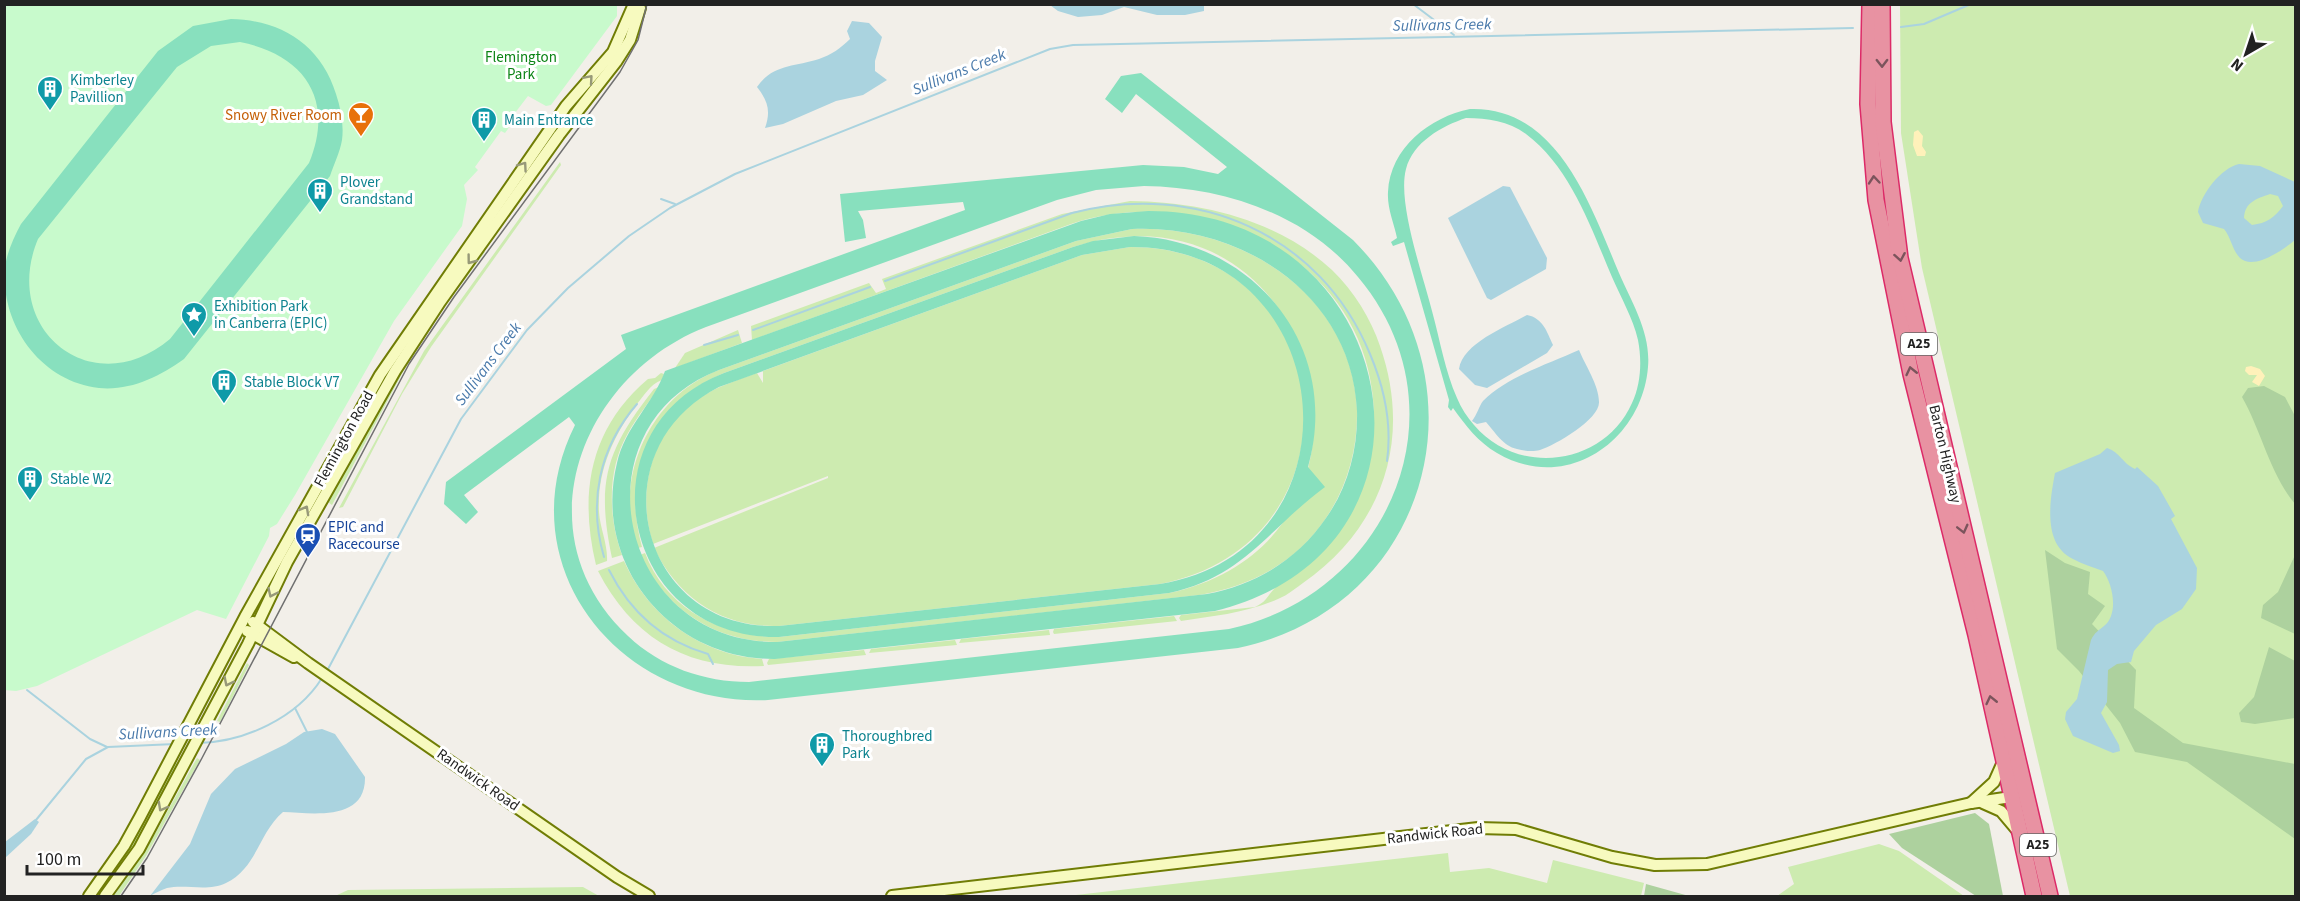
<svg xmlns="http://www.w3.org/2000/svg" width="2300" height="901" font-family="'Source Sans 3',sans-serif">
	<style>
		.grass { fill: #cdebb0 }
		.forest { fill: #add19e }
		.sand { fill: #fff1ba }
		.park { fill: #c8facc }
		.pitch { fill: #88e0be; fill-rule: evenodd }
		.water { fill: #aad3df; fill-rule: evenodd }
		.lines { fill: none; stroke-linecap: round; stroke-linejoin: round }
		.stream { stroke: #aad3df; stroke-width: 2 }
		.secondary-casing { stroke: #707d05; stroke-width: 14 }
		.highway-casing { stroke: #dc2a67; stroke-width: 18 }
		.secondary { stroke: #f7fabf; stroke-width: 10 }
		.highway { stroke: #e892a2; stroke-width: 15 }
		.tram { stroke: #707070; stroke-width: 1.5 }
		.oneway { stroke: #7b545c }
		.oneway2 { stroke: #979978 }
		.labels { text-anchor: middle; dominant-baseline: central; stroke-width: 6; stroke-linejoin: round; paint-order: stroke }
		.shield { fill: #fff; stroke: #646464; stroke-width: 1.5 }
		.shield-label { font-size: 14px; font-weight: bold; fill: #222 }
		.park-label { font-size: 15px; fill: #0c8416; stroke: #fff }
		.culture-label { font-size: 15px; fill: #0d838f; stroke: #fff; text-anchor: start }
		.food-label { font-size: 15px; fill: #c56008; stroke: #fff; text-anchor: end }
		.street-label { font-size: 15px; fill: #222; stroke: #fff }
		.transit-label { font-size: 15px; fill: #164399; stroke: #fff; text-anchor: start }
		.water-label { font-size: 16px; font-style: italic; fill: #4a7aab; stroke: #fff }
	</style>
	<rect width="100%" height="100%" fill="#f2efe9"/>
	<g class="grass">
		<polygon points="1900,5 2295,5 2295,896 2070,896 1922,268 1901,133"/>
		<polygon points="560,162 561,165 431,347 402,394 343,507 339,508 424,351"/>
		<path d="M1130,201C1203,202 1278,220 1332,270C1354,291 1371,319 1380,346C1413,440 1382,528 1303,583C1297,587 1288,595 1278,599C1247,613 1214,616 1181,621L1179,618L1181,615L1255,607C1266,602 1266,598 1274,589C1280,582 1292,577 1300,571C1330,548 1352,516 1364,480C1374,450 1376,420 1372,390C1354,251 1195,182 1071,224L752,340L751,326L869,283L876,293L886,289L882,279L1062,214Z"/>
		<path d="M1132,229C1239,224 1352,293 1357,409C1358,449 1347,488 1324,521C1295,563 1249,587 1199,595L777,642C715,642 666,610 640,555L645,553C666,609 722,637 779,637L1169,593C1416,540 1323,169 1073,247L724,373C651,403 621,471 642,547L638,548C612,479 650,396 719,370L1076,241Z"/>
		<path d="M1130,247C1341,247 1371,542 1160,584L779,626C723,628 678,598 654,548L828,478V476L653,544C636,491 651,432 698,399C716,387 737,380 757,373L763,383V371L1082,255Z"/>
		<polygon points="483,251 485,252 441,312 403,372 332,505 328,502 396,377 456,286"/>
		<polygon points="738,330 742,343 675,368 685,353"/>
		<path d="M661,373L664,374L662,380C649,385 645,395 636,405C613,437 597,471 599,512C600,528 608,545 607,561L596,565C579,494 589,429 648,379L655,378Z"/>
		<path d="M659,387C649,402 637,417 628,433C607,469 608,517 622,555L612,558C596,482 606,450 654,389Z"/>
		<path d="M624,561C648,616 701,655 762,659L764,666C688,670 633,639 598,571Z"/>
		<polygon points="1174,616 1177,621 1054,634 1053,632 1054,629"/>
		<polygon points="1049,630 1050,635 959,643 961,639"/>
		<polygon points="955,640 957,645 869,653 871,649"/>
		<polygon points="864,650 866,655 768,665 767,663 769,659"/>
		<polygon points="247,663 249,665 220,722 217,721"/>
		<polygon points="197,758 200,760 146,856 119,896 114,896 156,832"/>
		<polygon points="174,762 180,765 128,858 100,896 94,896"/>
		<polygon points="1879,844 1899,851 1964,896 1777,896 1794,884 1788,867"/>
		<polygon points="1448,853 1450,872 1489,868 1547,883 1553,860 1644,883 1641,896 1067,896"/>
		<polygon points="583,887 599,896 335,896 348,890"/>
	</g>
	<g class="forest">
		<path d="M2264,386L2285,397L2295,416V504C2270,474 2261,430 2242,397L2248,388Z"/>
		<polygon points="2045,550 2065,563 2090,572 2088,594 2105,606 2092,624 2136,670 2134,708 2183,743 2295,764 2295,839 2187,762 2135,752 2120,723 2079,671 2057,649"/>
		<polygon points="2295,555 2296,634 2295,634 2261,618 2263,605 2278,592"/>
		<polygon points="2269,647 2295,661 2295,718 2255,724 2241,722 2239,713 2254,697"/>
		<polygon points="1975,813 1989,824 2003,896 1976,896 1902,848 1889,834"/>
		<polygon points="1646,884 1689,896 1644,896"/>
	</g>
	<g class="sand">
		<polygon points="1918,130 1923,136 1922,146 1926,152 1925,156 1917,156 1913,145 1914,132"/>
		<polygon points="2251,366 2260,369 2265,376 2259,386 2252,382 2257,375 2249,375 2245,371 2246,367"/>
	</g>
	<polygon class="park" points="4,5 617,5 617,16 551,105 546,106 528,96 508,122 511,125 505,133 501,131 475,167 478,170 464,185 467,199 462,226 394,321 295,495 277,524 270,528 269,536 226,619 197,610 37,686 16,691 4,690"/>
	<g class="pitch">
		<path d="M231,19C281,20 321,45 336,94C341,109 344,125 342,140C340,152 334,164 330,176L184,359C159,377 130,391 99,388C40,381 0,324 5,267C7,252 14,237 21,224L158,51L193,26ZM240,42C305,55 335,100 309,163L170,339C93,404 0,330 38,239L177,67L211,46Z"/>
		<path d="M1141,73L1353,240C1491,378 1433,607 1238,648L768,700C620,708 505,565 575,425L569,417L464,495L478,512L466,524L444,504L446,482L626,349L621,335L965,210L963,202L858,211L863,220L866,238L845,242L840,194L1143,165L1184,167L1218,174L1227,167L1136,94L1122,113L1105,99L1121,76ZM1144,186C1223,187 1307,214 1358,277C1468,408 1391,594 1229,629L749,682C704,682 661,667 628,636C520,535 580,376 706,327L1057,200L1096,190Z"/>
		<path d="M1470,109C1558,106 1591,207 1619,273C1632,303 1651,333 1648,367C1642,441 1566,494 1497,453C1478,442 1466,426 1453,408L1451,411L1448,407L1449,400L1404,242L1393,246L1391,242L1397,238C1394,223 1387,208 1388,192C1390,148 1430,117 1470,109ZM1466,118C1488,118 1508,121 1526,134C1571,168 1591,228 1612,277C1621,298 1633,318 1638,340C1642,361 1641,384 1632,403C1604,466 1518,477 1474,425C1467,417 1461,408 1457,398C1445,371 1440,340 1432,311C1423,275 1397,203 1406,169C1413,142 1442,126 1466,118Z"/>
		<path d="M1148,211C1402,210 1467,549 1215,611L775,659C671,660 592,564 617,463C625,427 653,404 665,371L1081,221L1110,214ZM1132,229C1241,224 1352,294 1357,411C1358,449 1348,487 1326,518C1298,559 1256,585 1207,594L777,642C617,643 573,426 719,370L1076,241Z"/>
		<path d="M1134,236C1254,240 1342,347 1308,467L1325,487C1268,529 1244,577 1169,593L779,637C622,640 578,429 724,373L1073,247L1093,241ZM1130,247C1342,246 1368,550 1160,584L779,626C639,631 595,450 719,387L1082,255Z"/>
	</g>
	<g class="water">
		<polygon points="1050,5 1204,4 1204,11 1185,15 1157,15 1124,7 1102,15 1078,17 1058,11"/>
		<path d="M852,21L869,23L882,37L875,61V71L887,80L863,95L836,101L783,124L765,128C771,111 768,101 757,87C773,64 794,67 819,59C831,55 841,48 850,39L847,31Z"/>
		<path d="M2239,164L2260,166L2295,182V240C2284,249 2254,271 2240,258C2232,250 2231,237 2224,229L2203,223L2198,212C2201,194 2221,168 2239,164ZM2270,194L2278,196L2283,206C2274,218 2267,223 2252,225L2244,218C2245,202 2256,199 2270,194Z"/>
		<polygon points="1503,186 1510,187 1547,258 1546,269 1491,300 1487,298 1448,218"/>
		<path d="M1527,315C1543,318 1547,332 1553,345L1547,353L1487,388L1475,385L1459,369C1463,343 1506,327 1527,315Z"/>
		<path d="M1579,350C1585,365 1599,385 1599,402C1600,419 1556,445 1540,450C1533,452 1524,451 1517,449C1503,446 1495,432 1486,422L1477,424L1472,421C1477,415 1479,406 1483,401C1507,377 1548,364 1579,350Z"/>
		<path d="M2107,448C2121,453 2122,463 2135,469L2137,467L2158,486L2175,516L2171,519L2197,568L2196,589L2182,609L2156,625L2134,651L2131,662L2117,664L2108,670L2107,702L2101,713L2119,745L2120,751L2113,753L2073,736L2065,719L2066,712L2077,699L2091,640C2095,632 2098,631 2104,626C2119,614 2113,584 2103,571C2093,567 2082,564 2073,559C2042,544 2050,500 2055,473L2100,454Z"/>
		<path d="M322,729L335,734L365,777C366,822 312,813 283,812C259,832 257,868 226,883C208,892 186,884 167,888C161,890 155,893 150,896L190,844L211,794L235,769L286,744L304,732Z"/>
		<polygon points="35,819 39,822 31,834 5,858 5,842"/>
	</g>
	<g class="lines">
		<g class="stream">
			<polyline points="1413,4 1454,35"/>
			<polyline points="1901,27 1924,24 1971,4"/>
			<polyline points="661,199 675,204"/>
			<path d="M885,281L1072,213C1195,181 1320,233 1370,354C1384,387 1392,425 1387,461"/>
			<polyline points="753,330 870,287"/>
			<polyline points="704,345 738,335"/>
			<path d="M604,557C588,502 599,448 637,404"/>
			<path d="M609,570C630,612 663,641 708,654L713,664"/>
			<polyline points="327,671 461,419 527,330 568,288 629,236 670,208 735,174 1050,49 1073,45 1853,28"/>
			<polyline points="27,690 90,739 107,747"/>
			<polyline points="295,708 307,732"/>
			<path d="M199,743C244,742 297,718 322,678"/>
			<polyline points="36,820 86,759 108,747 175,744"/>
		</g>
		<defs>
			<g id="secondary">
				<polyline points="253,622 308,663 617,877 649,896"/>
				<polyline points="247,631 294,657"/>
				<polyline points="1971,803 1994,782 2003,762"/>
				<polyline points="1983,803 2001,811 2017,830"/>
				<polyline points="89,896 124,846 140,817 245,617 380,375 566,106 613,52 634,4"/>
				<polyline points="105,896 139,849 248,644 287,562 395,371 440,302 559,135 616,62 630,40 640,8"/>
				<polyline points="892,896 1478,828 1516,829 1612,857 1655,865 1707,864 1971,803 2011,797"/>
			</g>
			<g id="highway">
				<polyline points="1870,4 1868,104 1876,200 1911,374 1976,635 2034,896"/>
				<polyline points="1882,4 1883,122 1900,258 2050,896"/>
			</g>
		</defs>
		<use href="#secondary" class="secondary-casing"/>
		<use href="#highway" class="highway-casing"/>
		<use href="#secondary" class="secondary"/>
		<use href="#highway" class="highway"/>
		<polyline class="tram" points="121,896 147,858 202,758 409,364 454,297 620,72 638,40 647,4"/>
	</g>
	<defs><path id="oneway-chevron" d="M-2-3.5L2.5 0L-2 3.5" fill="none" stroke-width="1.6" stroke-linecap="round" stroke-linejoin="round" transform="scale(1.5)"/></defs>
	<g class="oneway">
		<use href="#oneway-chevron" transform="translate(1882 63) rotate(89)"/>
		<use href="#oneway-chevron" transform="translate(1874 180) rotate(-95)"/>
		<use href="#oneway-chevron" transform="translate(1900 257) rotate(80)"/>
		<use href="#oneway-chevron" transform="translate(1911 371) rotate(-103)"/>
		<use href="#oneway-chevron" transform="translate(1963 529) rotate(76)"/>
		<use href="#oneway-chevron" transform="translate(1991 700) rotate(-103)"/>
	</g>
	<g class="oneway2">
		<use href="#oneway-chevron" transform="translate(589 79) rotate(-49)"/>
		<use href="#oneway-chevron" transform="translate(523 166) rotate(-55)"/>
		<use href="#oneway-chevron" transform="translate(471 260) rotate(127)"/>
		<use href="#oneway-chevron" transform="translate(305 510) rotate(-61)"/>
		<use href="#oneway-chevron" transform="translate(272 593) rotate(115)"/>
		<use href="#oneway-chevron" transform="translate(228 682) rotate(117)"/>
		<use href="#oneway-chevron" transform="translate(162 807) rotate(119)"/>
	</g>
	<defs>
		<symbol id="building-pin" viewBox="-11 -11 22 30"><path d="M0 17L-7.5 6A9.5 9.5 0 1 1 7.5 6Z" fill="#0f9aa8" stroke="#fff"/><path d="M-4-6H4V6H1V3H-1V6H-4ZM-2.5-4.3h1.7v1.8h-1.7ZM.8-4.3h1.7v1.8H.8ZM-2.5-1h1.7V.8h-1.7ZM.8-1h1.7V.8H.8Z" fill="#fff"/></symbol>
		<symbol id="bar-pin" viewBox="-11 -11 22 30"><path d="M0 17L-7.5 6A9.5 9.5 0 1 1 7.5 6Z" fill="#e8710a" stroke="#fff"/><path d="M-6-5H6L.8 .8V4.5H3.5V6h-7V4.5H-.8V.8Z" fill="#fff"/></symbol>
		<symbol id="sight-pin" viewBox="-11 -11 22 30"><path d="M0 17L-7.5 6A9.5 9.5 0 1 1 7.5 6Z" fill="#0f9aa8" stroke="#fff"/><path d="M0-6L1.8-2.2L6-1.7L2.9 1.2L3.7 5.4L0 3.3L-3.7 5.4L-2.9 1.2L-6-1.7L-1.8-2.2Z" fill="#fff"/></symbol>
		<symbol id="station-pin" viewBox="-11 -11 22 30"><path d="M0 17L-7.5 6A9.5 9.5 0 1 1 7.5 6Z" fill="#1a4fb4" stroke="#fff"/><path d="M-3-6H3Q5-6 5-4V2Q5 4 3 4L4.5 6H3L1.5 4h-3L-3 6H-4.5L-3 4Q-5 4-5 2V-4Q-5-6-3-6ZM-3.5-4v3h7v-3ZM-3.5 1v1.5H-2V1ZM2 1v1.5H3.5V1Z" fill="#fff"/></symbol>
	</defs>
	<g fill-rule="evenodd">
		<use href="#building-pin" x="35" y="74" width="30" height="40"/>
		<use href="#bar-pin" x="346" y="100" width="30" height="40"/>
		<use href="#building-pin" x="469" y="105" width="30" height="40"/>
		<use href="#building-pin" x="305" y="176" width="30" height="40"/>
		<use href="#sight-pin" x="179" y="300" width="30" height="40"/>
		<use href="#building-pin" x="209" y="367" width="30" height="40"/>
		<use href="#building-pin" x="15" y="464" width="30" height="40"/>
		<use href="#station-pin" x="293" y="521" width="30" height="40"/>
		<use href="#building-pin" x="807" y="730" width="30" height="40"/>
	</g>
	<g class="labels">
		<g class="shield">
			<rect x="1901" y="333" width="36" height="22" rx="4.5"/>
			<rect x="2020" y="834" width="36" height="22" rx="4.5"/>
		</g>
		<g class="shield-label">
			<text x="1919" y="344">A25</text>
			<text x="2038" y="845">A25</text>
		</g>
		<g class="park-label">
			<text x="521" y="57">Flemington<tspan x="521" dy="17">Park</tspan></text>
		</g>
		<g class="culture-label">
			<text x="70" y="80">Kimberley<tspan x="70" dy="17">Pavillion</tspan></text>
			<text x="504" y="120">Main Entrance</text>
			<text x="340" y="182">Plover<tspan x="340" dy="17">Grandstand</tspan></text>
			<text x="214" y="306">Exhibition Park<tspan x="214" dy="17">in Canberra (EPIC)</tspan></text>
			<text x="244" y="382">Stable Block V7</text>
			<text x="50" y="479">Stable W2</text>
			<text x="842" y="736">Thoroughbred<tspan x="842" dy="17">Park</tspan></text>
		</g>
		<g class="food-label">
			<text x="342" y="115">Snowy River Room</text>
		</g>
		<g class="street-label">
			<text transform="translate(344 439) rotate(-61)">Flemington Road</text>
			<text transform="translate(1945 454) rotate(77)">Barton Highway</text>
			<text transform="translate(478 780) rotate(35)">Randwick Road</text>
			<text transform="translate(1435 834) rotate(-6)">Randwick Road</text>
		</g>
		<g class="transit-label">
			<text x="328" y="527">EPIC and<tspan x="328" dy="17">Racecourse</tspan></text>
		</g>
		<g class="water-label">
			<text transform="translate(1442 25) rotate(-1)">Sullivans Creek</text>
			<text transform="translate(959 72) rotate(-22)">Sullivans Creek</text>
			<text transform="translate(488 364) rotate(-53)">Sullivans Creek</text>
			<text transform="translate(168 732) rotate(-3)">Sullivans Creek</text>
		</g>
	</g>
	<rect width="2300" height="901" fill="none" stroke="#222222" stroke-width="12"/>
	<g transform="translate(2246 54) rotate(219)" stroke="#ffffff" stroke-width="4.5" paint-order="stroke">
	<path d="M0-4.5L10 22L0 15L-10 22Z" fill="#222222"/>
	<text y="-9" font-size="16" font-weight="bold" text-anchor="middle" fill="#222222">N</text>
	</g>
	<path d="M27 865v9h116v-9" fill="none" stroke="#222222" stroke-width="3"/>
	<text x="36" y="865" font-size="18" fill="#222222" stroke="#ffffff" stroke-width="4.5" paint-order="stroke">100 m</text>
</svg>
